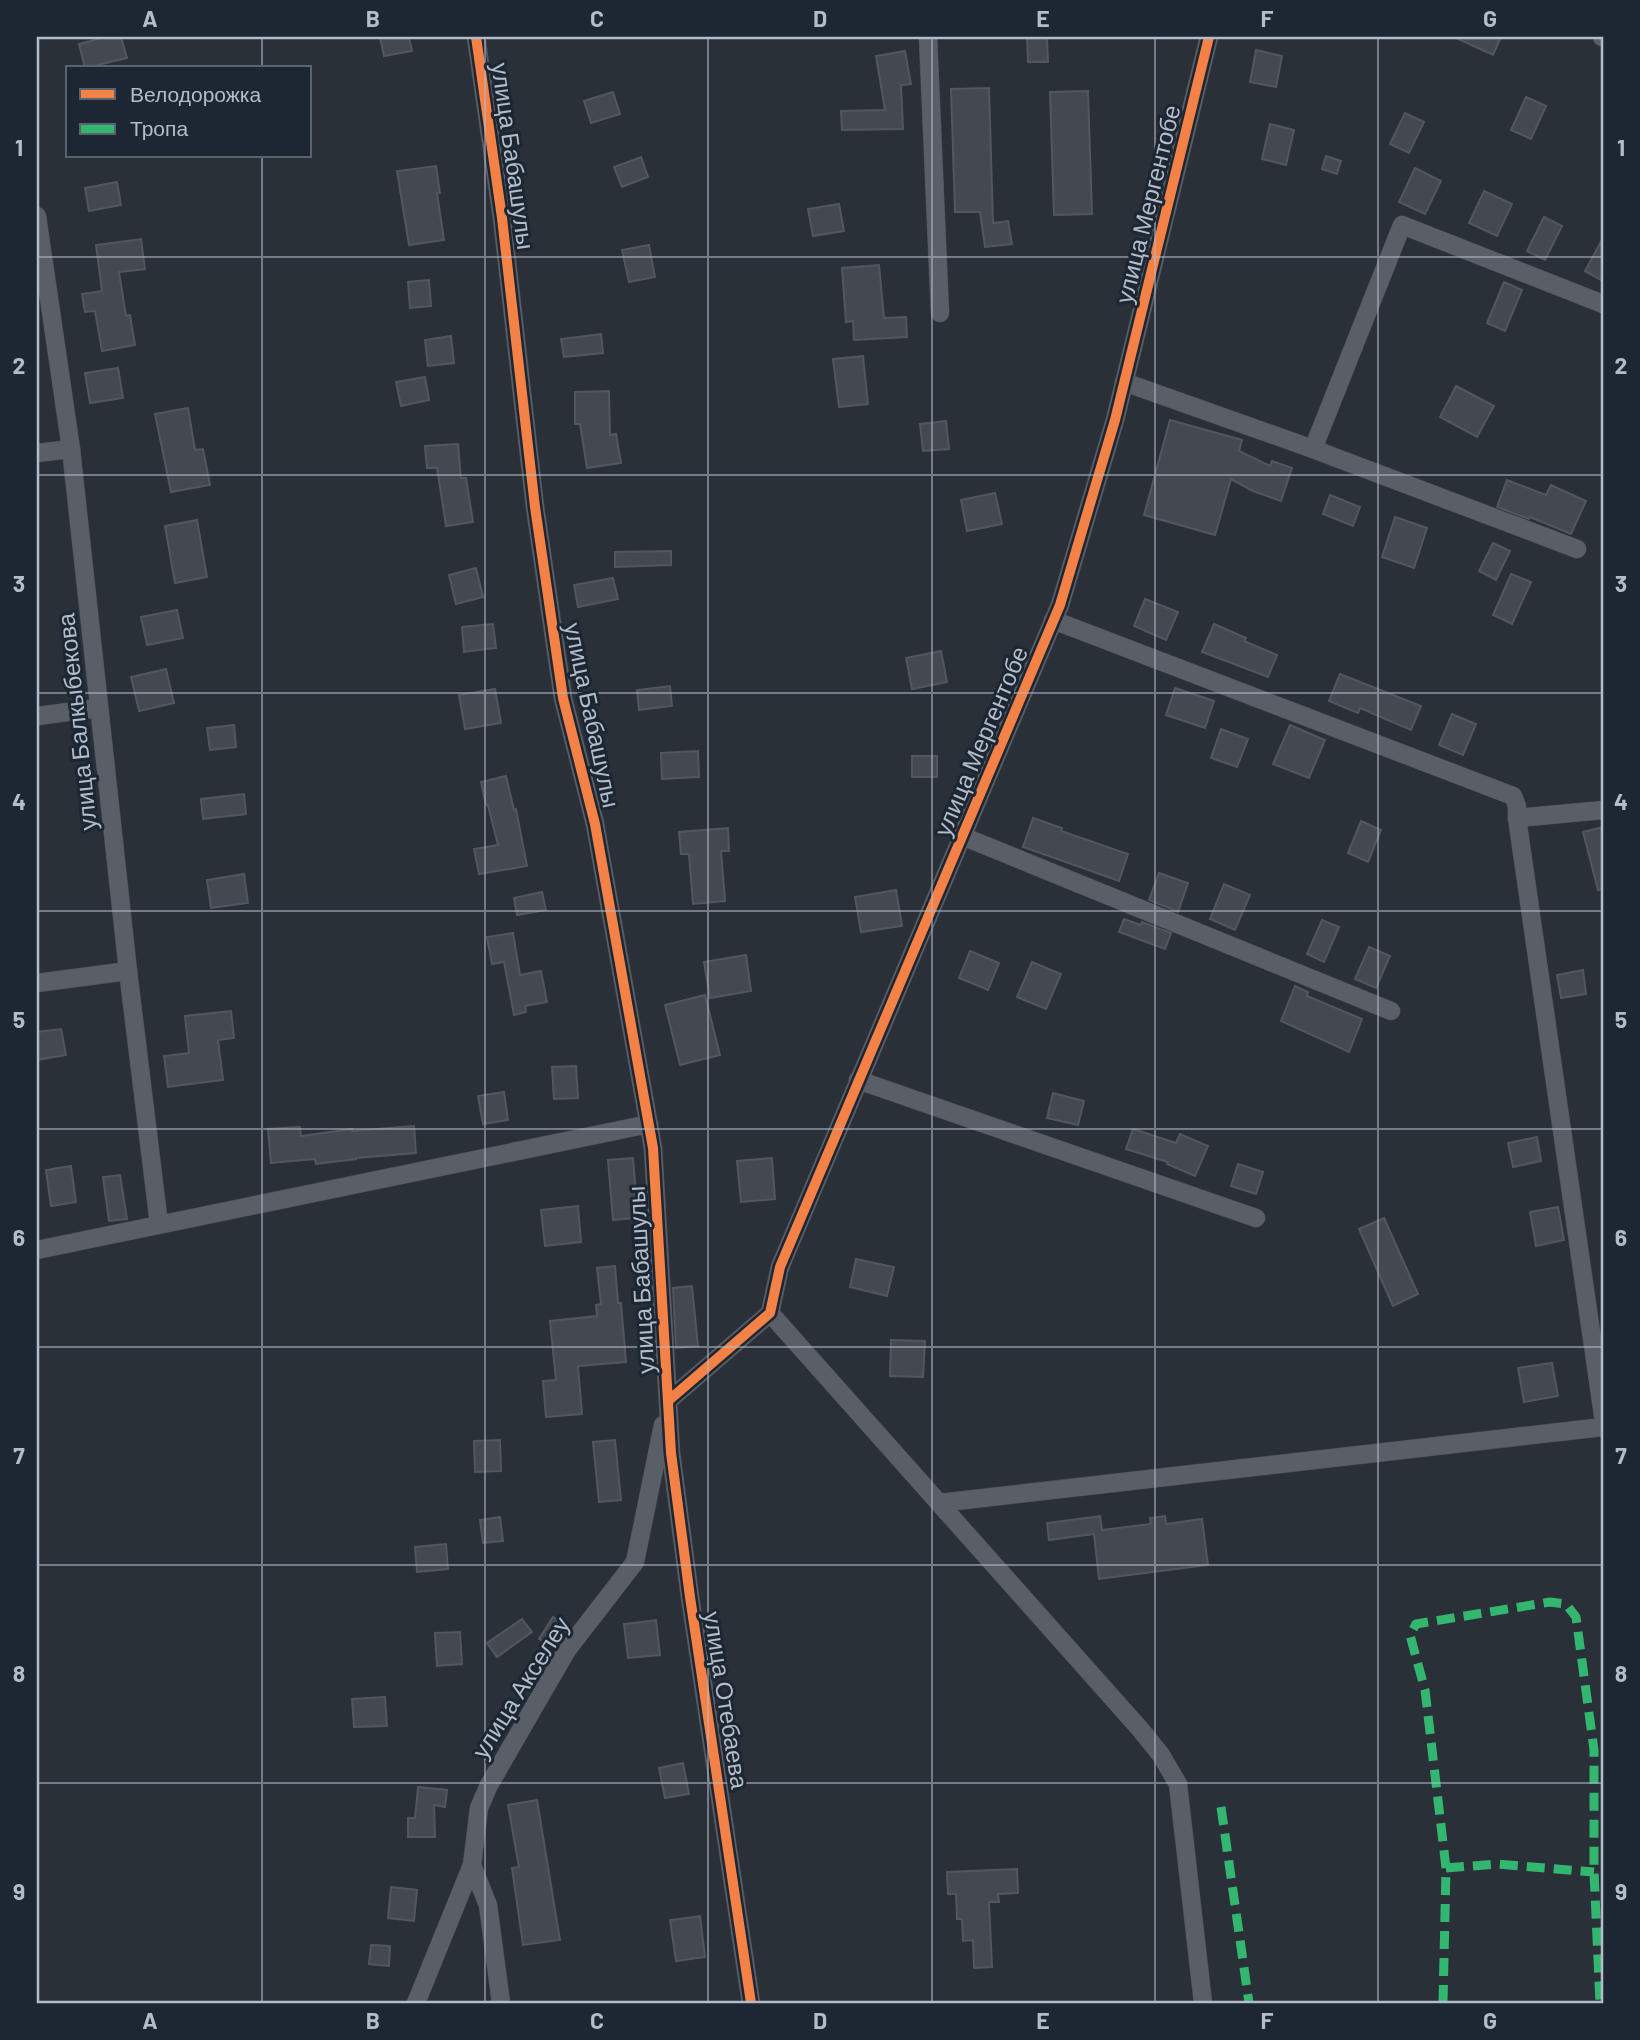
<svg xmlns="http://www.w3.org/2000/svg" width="1640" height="2040" font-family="Barlow,sans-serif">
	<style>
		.building { fill: #444950; stroke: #52575f; stroke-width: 2 }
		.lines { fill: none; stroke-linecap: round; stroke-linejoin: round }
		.street-casing { stroke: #484c53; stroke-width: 19 }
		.street { stroke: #5a5e66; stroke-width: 18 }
		.quiet { stroke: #33b770; stroke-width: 9; stroke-dasharray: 18 9; stroke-linecap: butt }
		.cycleway-casing { stroke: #1d2633; stroke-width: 15 }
		.cycleway { stroke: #f48246; stroke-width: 10 }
		.grid { fill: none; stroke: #b4bcc9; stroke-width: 2; stroke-opacity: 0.55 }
		.labels { text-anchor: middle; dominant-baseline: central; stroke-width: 6; stroke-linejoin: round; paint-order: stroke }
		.street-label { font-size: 24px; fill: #b4bcc9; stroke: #1d2633 }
		.neatline { fill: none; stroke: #b4bcc9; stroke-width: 2.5 }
		.grid-label { font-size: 23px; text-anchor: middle; font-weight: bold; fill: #b4bcc9 }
	</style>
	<rect width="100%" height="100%" fill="#2a3038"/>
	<g class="building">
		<polygon points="106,37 121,37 127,58 85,68 79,44"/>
		<polygon points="380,37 409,37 412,51 384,56"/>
		<polygon points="1027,37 1047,37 1048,62 1028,62"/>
		<polygon points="1454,37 1501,37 1493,55"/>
		<polygon points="1256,50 1282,56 1276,87 1250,82"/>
		<polygon points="905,51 911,84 901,85 903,129 842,130 841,111 885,110 876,56"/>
		<polygon points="989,88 993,223 1008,221 1012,244 985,247 980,212 955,212 951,89"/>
		<polygon points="1088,91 1092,214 1054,215 1050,92"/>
		<polygon points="613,92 620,114 591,123 584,101"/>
		<polygon points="1526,97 1546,106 1531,139 1511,130"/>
		<polygon points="1405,113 1424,122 1409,153 1390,144"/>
		<polygon points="1270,124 1294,130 1286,165 1262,159"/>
		<polygon points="1326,156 1341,161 1337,174 1322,169"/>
		<polygon points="641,157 648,177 622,187 614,167"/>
		<polygon points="436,166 440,193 437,193 444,240 409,245 397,171"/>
		<polygon points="1415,168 1441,181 1425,214 1399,202"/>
		<polygon points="117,182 121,205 89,211 85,188"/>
		<polygon points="1484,191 1512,204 1497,236 1469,223"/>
		<polygon points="839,204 844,231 813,236 808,209"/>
		<polygon points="1544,217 1562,226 1545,260 1527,251"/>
		<polygon points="1603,238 1603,281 1585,271"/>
		<polygon points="141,239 145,269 119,272 126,316 130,315 135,345 102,351 95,311 85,312 82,294 102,291 96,245"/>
		<polygon points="649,245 655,277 629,282 622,250"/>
		<polygon points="879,265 884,318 906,317 907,337 854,340 853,321 846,322 842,268"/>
		<polygon points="429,280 431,306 410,308 408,282"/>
		<polygon points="1504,282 1522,290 1505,331 1487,323"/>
		<polygon points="601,334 603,353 564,357 561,339"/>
		<polygon points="451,336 454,363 428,366 425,340"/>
		<polygon points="863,356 868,404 839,407 833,359"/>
		<polygon points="118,368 123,398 90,403 85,373"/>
		<polygon points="425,377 429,400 401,406 396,382"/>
		<polygon points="1456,386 1494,406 1477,437 1440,417"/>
		<polygon points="609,391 610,435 616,434 621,463 587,468 580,424 575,424 575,392"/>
		<polygon points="188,408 195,450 203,449 210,485 171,492 155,414"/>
		<polygon points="1170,420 1242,440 1239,451 1270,466 1272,461 1292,468 1281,501 1253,491 1231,479 1215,535 1144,515"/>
		<polygon points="946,421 949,449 923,451 920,424"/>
		<polygon points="458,444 461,478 466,478 473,522 446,526 437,468 427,468 425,446"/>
		<polygon points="1507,480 1546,495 1551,485 1586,501 1571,534 1530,517 1529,519 1497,507"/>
		<polygon points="995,493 1002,524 967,531 961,500"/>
		<polygon points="1330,495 1360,507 1353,526 1323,514"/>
		<polygon points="1395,517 1427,528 1414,568 1382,557"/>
		<polygon points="197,520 207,577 175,583 165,526"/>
		<polygon points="1493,543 1510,551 1496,580 1479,571"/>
		<polygon points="671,551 671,565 615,567 615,552"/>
		<polygon points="476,568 483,597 456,604 449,575"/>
		<polygon points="1511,574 1531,582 1512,624 1493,615"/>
		<polygon points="613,578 618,599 578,607 574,585"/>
		<polygon points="1145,599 1178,612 1166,640 1134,626"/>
		<polygon points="177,610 183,638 147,645 141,617"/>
		<polygon points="493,624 496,648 464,652 462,627"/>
		<polygon points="1214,624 1246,638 1244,641 1277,655 1268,677 1202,652"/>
		<polygon points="941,651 947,682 912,689 906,658"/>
		<polygon points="166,669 174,703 139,711 131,677"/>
		<polygon points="1340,674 1421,706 1411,730 1360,708 1358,713 1329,701"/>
		<polygon points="670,686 672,706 639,710 637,690"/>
		<polygon points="1175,688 1214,701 1205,728 1166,715"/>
		<polygon points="495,689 501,723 465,729 459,695"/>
		<polygon points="1452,714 1476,724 1463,755 1439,745"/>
		<polygon points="234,725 236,747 210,750 207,728"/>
		<polygon points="1290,725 1325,740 1309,778 1273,764"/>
		<polygon points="1221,729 1248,739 1237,767 1211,758"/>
		<polygon points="698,751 699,777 662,779 661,753"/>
		<rect x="912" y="756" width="25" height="21"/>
		<polygon points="506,776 514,810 516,809 527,866 479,874 474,849 498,845 488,805 486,805 481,782"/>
		<polygon points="244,794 246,814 203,819 201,799"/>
		<polygon points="1033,818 1062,828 1061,831 1128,854 1119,881 1023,847"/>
		<polygon points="1361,821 1381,830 1368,862 1348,853"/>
		<polygon points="1603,827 1603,889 1598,890 1583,832"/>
		<polygon points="728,828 729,851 721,851 725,901 693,904 689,854 681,854 679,832"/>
		<polygon points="1159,873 1188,883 1178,912 1149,900"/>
		<polygon points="244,874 248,903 211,908 207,880"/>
		<polygon points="1224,884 1250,895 1235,930 1210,919"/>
		<polygon points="896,890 902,926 861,932 855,897"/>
		<polygon points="542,892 546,910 517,915 514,898"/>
		<polygon points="1124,919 1141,925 1142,922 1171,933 1165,949 1119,932"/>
		<polygon points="1322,920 1339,927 1324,962 1307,954"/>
		<polygon points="513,933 520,975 541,971 547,1002 525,1006 526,1012 514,1015 504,962 492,964 487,937"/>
		<polygon points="1369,947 1390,956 1376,988 1355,979"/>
		<polygon points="970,951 999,963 988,990 959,978"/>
		<polygon points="746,955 751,991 710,998 704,962"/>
		<polygon points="1032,962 1061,974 1046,1009 1017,997"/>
		<polygon points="1583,970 1586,994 1561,998 1557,975"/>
		<polygon points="1295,986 1308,992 1307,996 1362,1019 1349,1052 1281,1021"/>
		<polygon points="705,995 720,1055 680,1065 665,1005"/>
		<polygon points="231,1011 234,1038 218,1040 223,1080 168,1087 164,1056 189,1053 185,1016"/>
		<polygon points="61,1029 66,1055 37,1060 37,1032"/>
		<polygon points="576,1066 578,1098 554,1099 552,1067"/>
		<polygon points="504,1092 508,1120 483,1124 478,1096"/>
		<polygon points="1053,1093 1084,1101 1078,1125 1047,1118"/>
		<polygon points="414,1126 416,1153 356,1158 356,1159 316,1164 315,1159 271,1163 268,1129 300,1127 301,1136 352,1129 352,1131"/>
		<polygon points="1133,1129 1176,1143 1180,1134 1208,1146 1195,1176 1167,1164 1168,1162 1126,1149"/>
		<polygon points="1537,1137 1541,1161 1513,1167 1508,1143"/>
		<polygon points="633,1158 638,1218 613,1220 608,1160"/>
		<polygon points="772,1158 775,1199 741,1202 737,1161"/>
		<polygon points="1238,1164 1263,1172 1256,1194 1231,1186"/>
		<polygon points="71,1166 76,1202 51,1206 46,1170"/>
		<polygon points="120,1175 127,1219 109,1221 103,1177"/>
		<polygon points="578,1206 581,1242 545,1246 541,1210"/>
		<polygon points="1558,1207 1564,1240 1536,1246 1530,1212"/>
		<polygon points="1384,1218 1418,1294 1393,1306 1359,1229"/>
		<polygon points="856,1259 894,1267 887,1296 850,1287"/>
		<polygon points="615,1266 618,1303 621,1303 626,1362 578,1366 582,1414 546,1417 543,1381 556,1380 550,1321 597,1316 596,1305 601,1304 597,1268"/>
		<polygon points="692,1286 698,1346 676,1348 673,1288"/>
		<polygon points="891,1340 925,1341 923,1377 890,1376"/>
		<polygon points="1552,1363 1558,1396 1524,1402 1518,1368"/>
		<polygon points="500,1440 501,1471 475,1472 474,1441"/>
		<polygon points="615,1440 621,1500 599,1502 593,1442"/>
		<polygon points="1100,1516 1102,1530 1151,1524 1150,1518 1165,1516 1166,1524 1202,1519 1208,1565 1099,1579 1094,1534 1049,1540 1047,1523"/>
		<polygon points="500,1517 503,1541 483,1543 480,1520"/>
		<polygon points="446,1544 448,1569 417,1572 415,1547"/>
		<polygon points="553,1617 570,1628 555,1649 539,1639"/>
		<polygon points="522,1619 532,1632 497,1657 487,1643"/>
		<polygon points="656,1620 660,1655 628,1658 624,1624"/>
		<polygon points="460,1632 462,1664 437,1666 435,1633"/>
		<polygon points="385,1697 387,1726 354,1727 352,1699"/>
		<polygon points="683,1763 689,1794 665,1798 659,1768"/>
		<polygon points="418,1787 447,1790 445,1807 434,1805 435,1837 408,1837 408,1818 415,1818"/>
		<polygon points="537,1800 560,1940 523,1945 512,1868 519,1867 508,1805"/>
		<polygon points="1017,1869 1018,1893 998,1894 999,1902 989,1902 992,1967 974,1968 973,1940 963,1941 962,1919 957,1919 956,1894 948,1894 947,1872"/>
		<polygon points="391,1887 417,1890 414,1921 388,1918"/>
		<polygon points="700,1916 705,1957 676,1961 670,1920"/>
		<polygon points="371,1945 390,1946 389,1966 369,1964"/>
	</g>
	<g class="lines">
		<defs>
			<g id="street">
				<polyline points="476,37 502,218 535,507 563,698 595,824 653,1148 671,1453 690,1597 751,2003"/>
				<polyline points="928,37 940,313"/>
				<polyline points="1602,37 1603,37"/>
				<polyline points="37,216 71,449 128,971 159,1224"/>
				<polyline points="1124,382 1313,449 1577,549"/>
				<polyline points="1313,449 1402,225 1603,304"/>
				<polyline points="37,453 71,449"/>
				<polyline points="1053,620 1513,796 1517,806 1517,818 1603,1415"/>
				<polyline points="37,716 99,708"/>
				<polyline points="1517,818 1603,810"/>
				<polyline points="962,836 1391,1011"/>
				<polyline points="37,983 128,971"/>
				<polyline points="858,1080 1256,1218"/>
				<polyline points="37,1250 649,1124"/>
				<polyline points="770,1313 939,1503 1603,1427"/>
				<polyline points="668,1401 770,1313 780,1267 1060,605 1115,420 1209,37"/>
				<polyline points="939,1503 1140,1729 1161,1755 1178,1784 1203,2003"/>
				<polyline points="472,1865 488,1905 501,2003"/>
				<polyline points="416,2003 472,1865 479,1808 489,1785 567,1650 635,1562 663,1425"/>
			</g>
		</defs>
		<use href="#street" class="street-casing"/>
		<use href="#street" class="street"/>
		<g class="quiet">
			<polyline points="1221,1807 1249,2003"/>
			<polyline points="1446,1868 1497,1864 1594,1872"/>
			<polyline points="1443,2003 1446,1868 1425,1690 1410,1635 1416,1624 1550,1602 1566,1604 1576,1617 1594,1750 1594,1872 1600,2003"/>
		</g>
		<defs>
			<g id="cycleway">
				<polyline points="476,37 502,218 535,507 563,698 595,824 653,1148 671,1453 690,1597 751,2003"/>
				<polyline points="668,1401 770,1313 780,1267 1060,605 1115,420 1209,37"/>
			</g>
		</defs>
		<use href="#cycleway" class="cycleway-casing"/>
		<use href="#cycleway" class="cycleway"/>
	</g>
	<path class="grid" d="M262,37V68M485,37V2003M708,37V2003M932,37V2003M1155,37V2003M1378,37V2003M262,156V2003M37,257H1603M37,475H1603M37,693H1603M37,911H1603M37,1129H1603M37,1347H1603M37,1565H1603M37,1783H1603"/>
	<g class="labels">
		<g class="street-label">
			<text transform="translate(514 156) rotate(82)">улица Бабашулы</text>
			<text transform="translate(1147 204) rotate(-76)">улица Мергентобе</text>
			<text transform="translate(593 715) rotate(78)">улица Бабашулы</text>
			<text transform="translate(76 722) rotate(-96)">улица Балкыбекова</text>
			<text transform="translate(980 741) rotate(-67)">улица Мергентобе</text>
			<text transform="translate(640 1280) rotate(-93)">улица Бабашулы</text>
			<text transform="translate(520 1687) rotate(-58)">улица Акселеу</text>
			<text transform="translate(727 1700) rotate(81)">улица Отебаева</text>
		</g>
	</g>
	<rect width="1640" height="2040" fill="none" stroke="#1d2633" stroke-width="77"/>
	<rect x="66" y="66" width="245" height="91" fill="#1d2633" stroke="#59626f" stroke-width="2"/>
	<rect x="80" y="89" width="35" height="10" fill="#f48246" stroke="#59626f" stroke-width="2"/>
	<text x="130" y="102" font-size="21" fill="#b4bcc9">Велодорожка</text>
	<rect x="80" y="124" width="35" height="10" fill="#33b770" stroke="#59626f" stroke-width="2"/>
	<text x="130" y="136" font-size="21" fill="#b4bcc9">Тропа</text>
	<rect x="38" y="38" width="1564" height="1964" class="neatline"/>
	<g class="grid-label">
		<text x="150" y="27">A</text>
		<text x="373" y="27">B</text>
		<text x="597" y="27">C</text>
		<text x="820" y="27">D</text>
		<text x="1043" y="27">E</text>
		<text x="1267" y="27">F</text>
		<text x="1490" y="27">G</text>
		<text x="19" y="156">1</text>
		<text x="1621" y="156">1</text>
		<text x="19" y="374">2</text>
		<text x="1621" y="374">2</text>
		<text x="19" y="592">3</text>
		<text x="1621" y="592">3</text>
		<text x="19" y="810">4</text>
		<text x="1621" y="810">4</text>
		<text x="19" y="1028">5</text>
		<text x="1621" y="1028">5</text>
		<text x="19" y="1246">6</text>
		<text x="1621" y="1246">6</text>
		<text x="19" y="1464">7</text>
		<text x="1621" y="1464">7</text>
		<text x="19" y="1682">8</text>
		<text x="1621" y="1682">8</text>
		<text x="19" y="1900">9</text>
		<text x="1621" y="1900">9</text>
		<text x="150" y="2029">A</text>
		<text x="373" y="2029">B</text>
		<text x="597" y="2029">C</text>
		<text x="820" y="2029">D</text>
		<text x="1043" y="2029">E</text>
		<text x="1267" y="2029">F</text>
		<text x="1490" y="2029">G</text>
	</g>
</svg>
